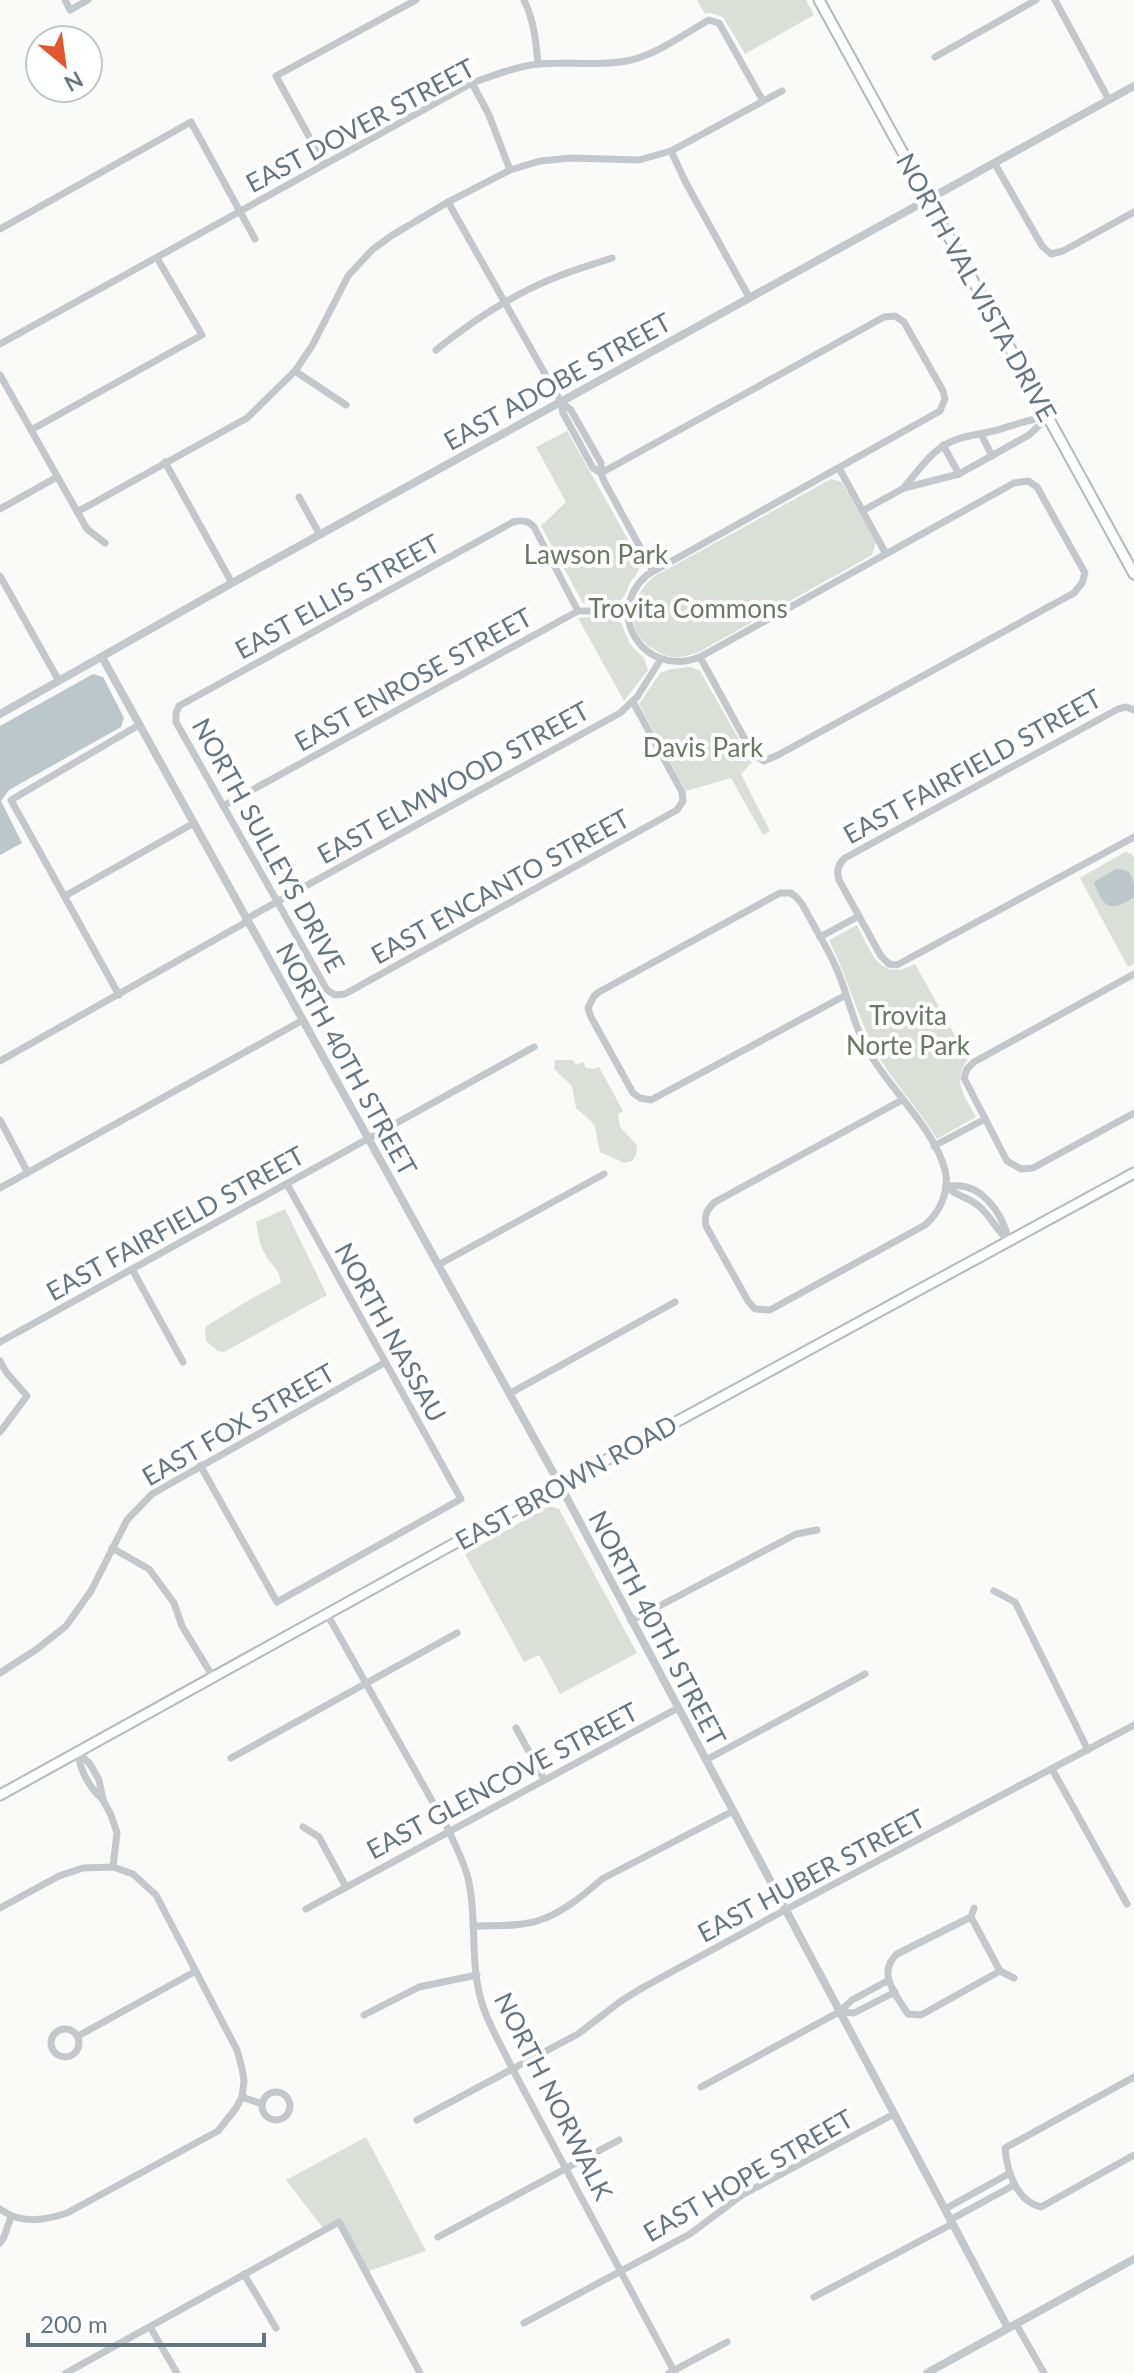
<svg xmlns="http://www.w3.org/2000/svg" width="1134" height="2373" font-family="Lato,sans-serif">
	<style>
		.green { fill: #dadfd7 }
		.water { fill: #bbc7cb }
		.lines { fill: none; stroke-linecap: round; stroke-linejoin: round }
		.secondary-casing { stroke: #b3babf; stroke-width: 13 }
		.minor { stroke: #c3c8cc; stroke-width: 7 }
		.tertiary { stroke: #c3c8cc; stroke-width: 8 }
		.secondary { stroke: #fff; stroke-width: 9 }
		.labels { text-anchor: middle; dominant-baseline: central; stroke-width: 8; stroke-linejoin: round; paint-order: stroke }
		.street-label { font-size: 26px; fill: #657683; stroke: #fff }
		.park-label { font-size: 26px; fill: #687a64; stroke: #fff }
	</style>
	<rect width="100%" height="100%" fill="#fafaf8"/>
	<g class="green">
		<polygon points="697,0 806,0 814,15 745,54 723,17 710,13 705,14"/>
		<path d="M567,431L640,561C639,574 637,573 630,583C627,589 626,596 621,600C612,609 594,606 583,603L541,526L566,502L536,447Z"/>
		<path d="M831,479L842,482L876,542L872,555L697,653C691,654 685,657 679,657C670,658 662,655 655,650C623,632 629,599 653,577Z"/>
		<polygon points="612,615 621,623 630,644 644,658 648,670 624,701 578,618"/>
		<polygon points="691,667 700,671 752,762 741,774 770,831 763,835 731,778 686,791 639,704 660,673 671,669"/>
		<polygon points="1125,852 1132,854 1134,858 1134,964 1128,967 1080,878"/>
		<path d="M857,925C871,951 879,983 915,964L968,1059C951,1082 965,1096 976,1117L937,1139C918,1107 891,1081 874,1048C856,1013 847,975 829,940Z"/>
		<path d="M555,1060H573L576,1065L583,1062L586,1068L594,1069L599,1067L623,1111L618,1114L620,1127L637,1145L636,1155L632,1161L624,1163L600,1152C593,1122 601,1129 576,1108L572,1086L554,1069Z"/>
		<path d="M285,1209L327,1295L224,1352L218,1351L206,1341L205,1327L254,1297L281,1283C277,1263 272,1268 265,1254C259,1244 258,1233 256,1222Z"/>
		<polygon points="549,1506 559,1509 637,1653 560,1694 539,1655 524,1662 465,1554"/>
		<polygon points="366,2137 426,2251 366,2272 339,2223 324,2229 286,2180"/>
	</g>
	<g class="water">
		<polygon points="93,674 103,677 124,718 121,727 9,790 1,801 22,843 0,855 0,726"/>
		<path d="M1116,869C1134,869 1134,881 1134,897C1110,913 1103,908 1094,882Z"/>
	</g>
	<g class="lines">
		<defs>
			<g id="secondary">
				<polyline points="819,0 1134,574"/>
				<polyline points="0,1795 560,1485 1134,1173"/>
			</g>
		</defs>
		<use href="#secondary" class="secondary-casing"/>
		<g class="minor">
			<polyline points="65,0 70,10 88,0"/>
			<path d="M524,0C534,21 536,41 538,64"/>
			<polyline points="1055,0 1109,100"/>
			<polyline points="935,57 1036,0"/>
			<polyline points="472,83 489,115 510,170"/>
			<polyline points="671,151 686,183 749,297"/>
			<polyline points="324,164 276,76 416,0"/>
			<polyline points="995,164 1042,246 1051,254 1063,251 1134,212"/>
			<polyline points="448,202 561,402 563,413 593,468 601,473"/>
			<polyline points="0,229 191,122 255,239"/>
			<path d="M0,344L472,83C494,75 515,67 538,64C569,61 600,67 631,60C659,53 684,34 709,20L719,23L763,101"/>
			<path d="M436,350C472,321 515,293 559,276C576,269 595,264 612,258"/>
			<polyline points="295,371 346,405"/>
			<polyline points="0,375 87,529 105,543"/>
			<polyline points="561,402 571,410 601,463 601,473 604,481 653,571"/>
			<polyline points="31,430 202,335 157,258"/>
			<polyline points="981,434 992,456"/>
			<polyline points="943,445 959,474"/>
			<polyline points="165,462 232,583"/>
			<polyline points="839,468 886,554"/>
			<path d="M601,473L884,317L895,316L904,322L943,391L945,399L940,411L647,575C602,614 645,679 700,657L1014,483L1028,481L1037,487L1085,573L1082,583L1074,593L778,755L764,761L753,754L700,657"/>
			<path d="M905,486C916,474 926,458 939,449C955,436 974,436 993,431C1013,426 1027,419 1048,417"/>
			<polyline points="299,497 320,535"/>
			<polyline points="0,509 57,477"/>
			<polyline points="862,511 904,488 959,474 1029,435 1048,417"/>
			<polyline points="77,512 247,418 295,371 312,346 348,276 372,250 391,236 448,202 510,170 540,161 571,158 639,160 671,151 782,91"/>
			<polyline points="0,576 59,681"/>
			<path d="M578,611L534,527C528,520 522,520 513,522L179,706L176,713V722L327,990L335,995L345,994L677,810L683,801L682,792L633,702"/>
			<path d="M1134,710L1126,707L1118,709L845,858C838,864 836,871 839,880L881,956L889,964L897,965L1134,837"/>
			<polyline points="223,806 578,611 628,611"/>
			<polyline points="65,896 194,823"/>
			<polyline points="246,919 620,713 637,697 661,659"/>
			<polyline points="820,937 859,916"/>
			<polyline points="1134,974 974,1062 967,1069 964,1078 1007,1161 1021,1169 1033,1168 1134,1113"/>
			<polyline points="119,995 11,800 139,725"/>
			<path d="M846,995L651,1100L640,1098L633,1093L591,1017L588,1008L594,996L599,992L780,893H791C802,900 806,912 812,922C822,940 833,958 840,977C848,998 853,1020 863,1041C884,1085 933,1125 945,1170C950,1191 940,1212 925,1225L770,1310L755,1309L748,1301L706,1226C704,1215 707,1209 715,1202L902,1100"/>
			<polyline points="0,1061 248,921"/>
			<polyline points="0,1120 28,1173"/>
			<polyline points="934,1146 985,1119"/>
			<path d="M946,1187C980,1179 1002,1212 1009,1241"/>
			<path d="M946,1187C957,1196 970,1198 980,1207C991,1217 997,1231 1009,1241"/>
			<polyline points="0,1188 303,1020"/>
			<polyline points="438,1265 604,1174"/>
			<polyline points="132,1269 183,1362"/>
			<polyline points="0,1342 534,1047"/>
			<polyline points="0,1361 6,1372 27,1396 0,1432"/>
			<polyline points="509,1394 675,1302"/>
			<polyline points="200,1465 277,1602 461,1499 287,1184"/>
			<polyline points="112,1548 149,1569 174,1603 182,1626 213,1677"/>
			<polyline points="994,1591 1015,1602 1088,1750"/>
			<path d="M327,1614L449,1831C456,1848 466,1865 469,1883C477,1921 470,1962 481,2000C487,2023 502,2046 512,2068L675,2373"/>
			<polyline points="631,1621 796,1534 817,1530"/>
			<polyline points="0,1673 37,1649 66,1626 91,1591 127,1520 152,1494 384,1363"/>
			<polyline points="516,1728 544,1779"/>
			<polyline points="78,1752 90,1764 99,1780 103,1800 111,1815 117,1833 113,1867"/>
			<path d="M78,1754C81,1773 89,1787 103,1800"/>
			<polyline points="231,1758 457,1633"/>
			<polyline points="706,1760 865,1674"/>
			<polyline points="1052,1769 1127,1904"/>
			<polyline points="303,1827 319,1837 346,1887"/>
			<path d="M0,1908L59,1876L83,1868L113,1867L133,1874L156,1895L237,2050L242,2068L244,2081L242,2097L236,2108L218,2131L67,2213C43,2221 21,2224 0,2209"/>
			<path d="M974,1908L971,1917L897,1954C876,1973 896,1995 908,2014L921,2015L1000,1971L1014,1978"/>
			<polyline points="306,1909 678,1708"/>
			<polyline points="971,1917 1000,1971"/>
			<path d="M473,1926C494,1925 517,1927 537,1921C561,1914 584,1895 602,1879L733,1811"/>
			<polyline points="839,2012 854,2013 895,1992"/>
			<polyline points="364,2015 419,1987 477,1975"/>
			<circle cx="65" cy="2043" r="14"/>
			<polyline points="78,2036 196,1971"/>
			<path d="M1134,2077L1005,2148C1007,2171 1016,2201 1041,2207L1134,2155"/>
			<polyline points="701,2087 839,2012 852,2000 889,1980"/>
			<circle cx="276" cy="2106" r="14"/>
			<polyline points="242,2097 262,2104"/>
			<polyline points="417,2120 578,2034 621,2001 642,1988 785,1910 1134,1725"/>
			<polyline points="945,2209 1010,2173"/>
			<polyline points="950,2220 1014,2185"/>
			<polyline points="438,2237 619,2140"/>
			<polyline points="0,2243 4,2237 11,2217"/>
			<polyline points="244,2274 276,2328"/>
			<polyline points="814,2297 952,2224"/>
			<polyline points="524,2323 690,2234 742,2195 894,2114"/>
			<polyline points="1016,2324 1044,2373"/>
			<polyline points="150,2327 177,2373"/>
			<polyline points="66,2373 339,2222 420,2373"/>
			<polyline points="669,2373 727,2342"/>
		</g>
		<g class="tertiary">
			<polyline points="102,657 560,1485 1008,2328"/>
			<polyline points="0,714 232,583 1134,86"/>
			<polyline points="927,2373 1134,2259"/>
		</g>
		<use href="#secondary" class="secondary"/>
	</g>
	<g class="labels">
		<g class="street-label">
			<text transform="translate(360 125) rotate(-28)">EAST DOVER STREET</text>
			<text transform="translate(977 287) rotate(61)">NORTH VAL VISTA DRIVE</text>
			<text transform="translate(557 381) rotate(-29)">EAST ADOBE STREET</text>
			<text transform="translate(337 596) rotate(-29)">EAST ELLIS STREET</text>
			<text transform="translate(413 679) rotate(-29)">EAST ENROSE STREET</text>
			<text transform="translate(972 766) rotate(-29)">EAST FAIRFIELD STREET</text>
			<text transform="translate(453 782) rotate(-29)">EAST ELMWOOD STREET</text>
			<text transform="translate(269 845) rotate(61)">NORTH SULLEYS DRIVE</text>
			<text transform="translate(500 886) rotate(-29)">EAST ENCANTO STREET</text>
			<text transform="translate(347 1059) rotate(61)">NORTH 40TH STREET</text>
			<text transform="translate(175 1223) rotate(-29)">EAST FAIRFIELD STREET</text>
			<text transform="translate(391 1332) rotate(61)">NORTH NASSAU</text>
			<text transform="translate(238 1424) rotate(-30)">EAST FOX STREET</text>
			<text transform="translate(566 1482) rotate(-29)">EAST BROWN ROAD</text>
			<text transform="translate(658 1628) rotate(62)">NORTH 40TH STREET</text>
			<text transform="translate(502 1780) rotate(-28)">EAST GLENCOVE STREET</text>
			<text transform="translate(811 1875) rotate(-28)">EAST HUBER STREET</text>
			<text transform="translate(554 2096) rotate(63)">NORTH NORWALK</text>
			<text transform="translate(748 2175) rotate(-30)">EAST HOPE STREET</text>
		</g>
		<g class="park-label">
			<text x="596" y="554">Lawson Park</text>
			<text x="688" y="608">Trovita Commons</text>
			<text x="703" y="747">Davis Park</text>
			<text x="908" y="1015">Trovita<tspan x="908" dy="30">Norte Park</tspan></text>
		</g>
	</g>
	<g transform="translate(64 64) rotate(151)"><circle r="38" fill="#ffffff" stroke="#c1c8cd" stroke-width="2"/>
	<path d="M0-6L14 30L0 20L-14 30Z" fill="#e4572e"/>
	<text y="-12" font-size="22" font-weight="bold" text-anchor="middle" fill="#657683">N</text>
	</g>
	<path d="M28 2333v12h236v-12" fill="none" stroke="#657683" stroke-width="4"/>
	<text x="40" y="2333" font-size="24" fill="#657683" stroke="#ffffff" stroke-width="6" paint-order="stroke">200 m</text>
</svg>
